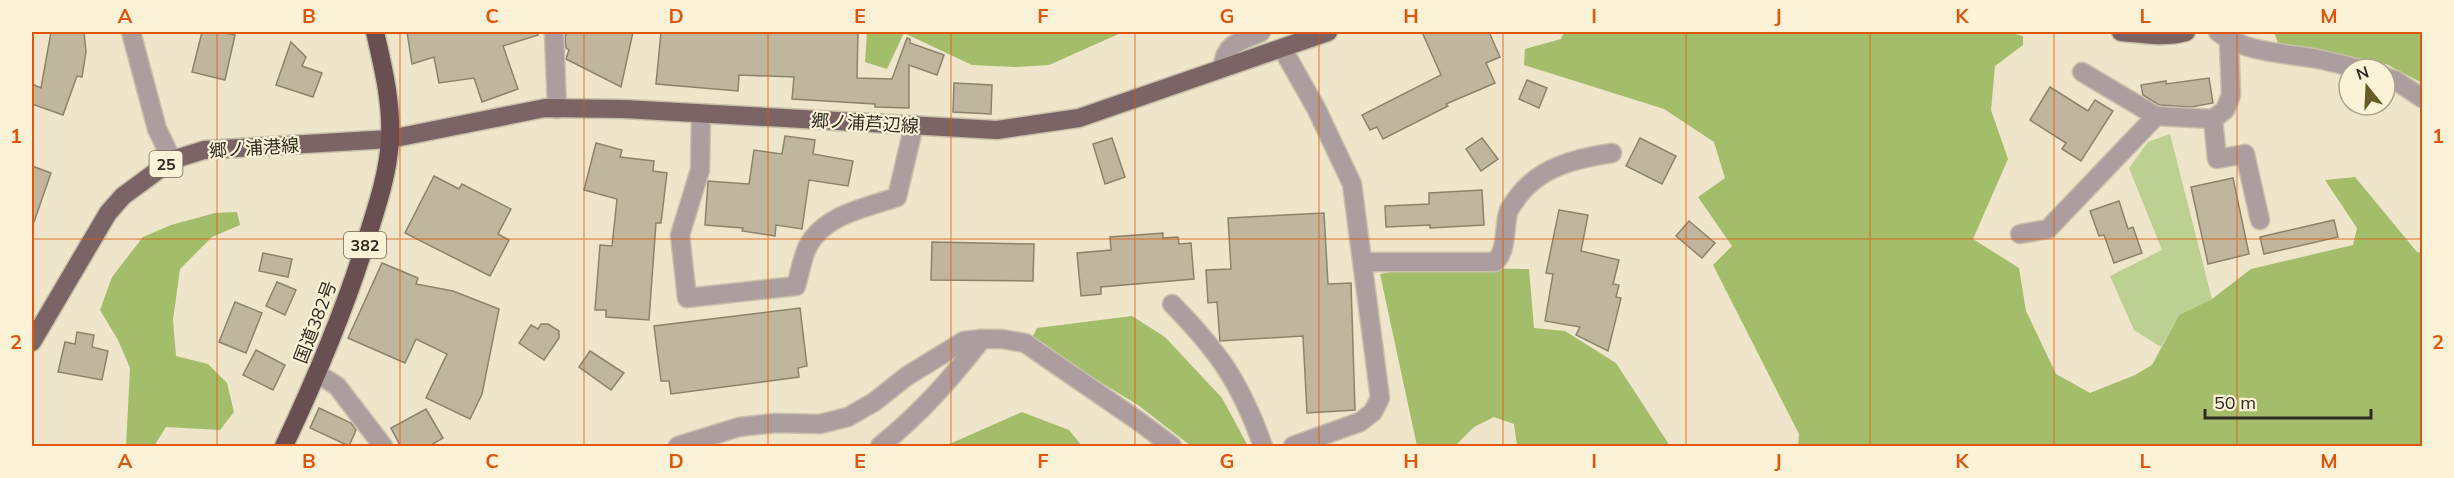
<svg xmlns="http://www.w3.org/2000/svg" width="2454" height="478" font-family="Mulish,'Noto Sans JP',sans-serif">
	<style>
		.green { fill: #bbd091 }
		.forest { fill: #a3bd6a }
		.building { fill: #c0b69d; stroke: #8c836b; stroke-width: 1.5 }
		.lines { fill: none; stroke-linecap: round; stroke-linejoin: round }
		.minor-casing { stroke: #c8c0a9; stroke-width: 21 }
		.major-casing { stroke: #c8c0a9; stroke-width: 21 }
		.highway-casing { stroke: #c8c0a9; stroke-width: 21 }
		.minor { stroke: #ac9e9f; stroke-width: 18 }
		.major { stroke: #7b6466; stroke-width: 18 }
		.highway { stroke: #694f52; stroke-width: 18 }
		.grid { fill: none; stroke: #df570d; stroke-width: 1.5; stroke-opacity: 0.55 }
		.labels { text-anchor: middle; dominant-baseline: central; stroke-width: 4.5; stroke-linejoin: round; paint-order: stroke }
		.shield { fill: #fcf2d8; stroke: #6c6758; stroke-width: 1.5 }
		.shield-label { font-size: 16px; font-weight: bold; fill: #2f2b21 }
		.street-label { font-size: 18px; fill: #2f2b21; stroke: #fcf2d8 }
		.neatline { fill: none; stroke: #df570d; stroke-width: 2 }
		.grid-label { font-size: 20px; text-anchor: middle; font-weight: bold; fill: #df570d }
	</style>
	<rect width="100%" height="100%" fill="#eee5cb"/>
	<polygon class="green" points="2170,134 2212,299 2179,315 2161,347 2134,330 2110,276 2162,250 2129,168 2148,142"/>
	<g class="forest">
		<polygon points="867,32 1123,32 1049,65 1015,67 972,65 904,33 887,69 865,62"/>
		<polygon points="1564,32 2007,32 2023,36 2023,45 1995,66 1991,110 2008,159 1973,239 2019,268 2026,311 2056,374 2090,393 2135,375 2152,365 2179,315 2212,299 2251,269 2353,245 2357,228 2325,180 2355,177 2417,252 2422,253 2422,446 1798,446 1799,434 1713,265 1732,246 1698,197 1725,178 1714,142 1664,109 1524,65 1525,49 1561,39"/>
		<polygon points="2274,32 2422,32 2422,83 2386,64 2347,59 2278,43"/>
		<polygon points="237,212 240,225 212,237 180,269 173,320 176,356 208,364 227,383 234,412 220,430 166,427 154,446 126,446 130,368 118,340 100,310 112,277 143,237 171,225 215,213"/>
		<polygon points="1420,267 1529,269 1534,328 1565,331 1616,363 1670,446 1517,446 1514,424 1494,417 1474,427 1455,446 1417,446 1380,274"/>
		<polygon points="1132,316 1165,337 1222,398 1248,446 1191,446 1138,405 1031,340 1037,328"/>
		<polygon points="1022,412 1069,430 1082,446 945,446"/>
	</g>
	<g class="building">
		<polygon points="51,32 84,32 86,52 82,77 77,76 63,115 32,104 32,84 41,88"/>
		<polygon points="202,32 220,32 235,35 225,80 192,72"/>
		<polygon points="407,32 537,32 538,35 503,46 518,89 482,102 474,78 439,83 434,57 412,64"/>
		<polygon points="568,32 633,32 621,87 566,59 569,50 566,48 565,36"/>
		<polygon points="661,32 858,32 857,78 892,79 907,38 910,39 910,43 944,55 937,75 909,65 909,108 875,107 875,104 792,99 794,77 739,75 738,91 656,84"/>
		<polygon points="1422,32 1489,32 1500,57 1486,63 1495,83 1446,104 1448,106 1383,139 1377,127 1370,130 1362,115 1441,75"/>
		<polygon points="291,42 306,57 302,66 322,73 313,97 276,85"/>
		<polygon points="2209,78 2213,103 2191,107 2159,105 2143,95 2141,85 2166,81 2166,84"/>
		<polygon points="1527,80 1547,88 1539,108 1519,99"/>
		<polygon points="954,83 992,85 991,114 953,112"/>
		<polygon points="2050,87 2088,111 2095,100 2113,111 2081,161 2062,149 2066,143 2030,120"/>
		<polygon points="785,136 815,140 813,154 853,161 848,186 809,180 802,229 776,225 775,236 742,231 743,228 705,225 708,181 749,184 754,150 782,154"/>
		<polygon points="1112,138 1125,177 1105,184 1093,144"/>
		<polygon points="1482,138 1498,159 1481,171 1466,149"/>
		<polygon points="1640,138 1676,156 1662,184 1626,166"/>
		<polygon points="596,143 622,150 620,157 654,161 653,171 667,173 661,223 656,223 649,320 606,317 606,310 595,310 600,245 612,246 617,199 584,190"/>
		<polygon points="32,166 51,173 34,222 32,222"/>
		<polygon points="434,176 459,189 462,184 511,209 498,234 509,240 490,276 405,233"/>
		<polygon points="2233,178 2249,254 2208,264 2191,187"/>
		<polygon points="1482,190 1484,225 1430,228 1430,225 1386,227 1385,206 1429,204 1429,193"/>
		<polygon points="2119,201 2128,229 2133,227 2142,253 2114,263 2104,235 2099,236 2090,211"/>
		<polygon points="1559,210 1588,215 1581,251 1619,260 1613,284 1619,285 1616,297 1621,298 1608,351 1576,335 1580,327 1545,321 1553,274 1546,273"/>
		<polygon points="1324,213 1328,284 1351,283 1355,410 1307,413 1303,336 1220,341 1217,302 1208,303 1206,270 1231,269 1228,218"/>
		<polygon points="2334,220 2338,237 2264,254 2260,237"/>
		<polygon points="1689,221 1715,243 1702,258 1676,236"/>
		<polygon points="1163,233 1163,238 1178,237 1179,244 1191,243 1194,279 1101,287 1101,294 1081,296 1077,253 1111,250 1110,237"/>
		<polygon points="932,242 1034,244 1033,281 931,280"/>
		<polygon points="263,253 292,259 288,277 259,271"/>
		<polygon points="382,263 418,278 416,284 453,291 499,309 482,394 470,419 426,398 447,354 416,339 405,363 348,338"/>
		<polygon points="277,282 296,290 285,315 266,306"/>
		<polygon points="235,302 262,313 246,353 219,342"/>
		<polygon points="800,308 807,366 798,368 799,377 671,394 669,381 661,381 654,326"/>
		<polygon points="541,324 548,324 559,331 559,338 544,360 519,343 531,325 538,329"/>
		<polygon points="77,332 94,335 92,347 108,351 102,380 58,372 65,342 75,344"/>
		<polygon points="256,350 285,365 273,390 243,375"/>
		<polygon points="590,351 624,373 611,390 579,367"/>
		<polygon points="319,408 351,423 356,430 349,446 310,428"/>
		<polygon points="426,409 443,438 428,447 401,447 391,428"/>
	</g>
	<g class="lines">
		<defs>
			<g id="minor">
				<polyline points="131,32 157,129 172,160"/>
				<polyline points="554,32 557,109"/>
				<path d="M2218,32C2244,52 2281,53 2313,58C2328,61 2344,65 2359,69"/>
				<polyline points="1282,48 1316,108 1352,184 1380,398 1373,412 1360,422 1293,446"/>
				<path d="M1223,67C1224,43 1242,41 1261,32"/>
				<polyline points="2082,72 2156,116 2213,119 2225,110 2231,95 2229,40"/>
				<polyline points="2385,77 2395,80 2422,98"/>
				<path d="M701,114L700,170L680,235L687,298L796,286C800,273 802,258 808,246C825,214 866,208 897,197L914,125"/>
				<polyline points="2213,119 2217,159 2245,154 2260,220"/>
				<polyline points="2020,234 2048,229 2156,116"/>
				<path d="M1363,262H1495C1507,251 1504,229 1508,213C1509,208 1514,203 1517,198C1539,167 1577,158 1612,153"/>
				<path d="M1172,304C1219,352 1240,382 1263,446"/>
				<polyline points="318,374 337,386 383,446"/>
				<polyline points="678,446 739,427 776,423 820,424 848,417 874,402 907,376 964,341 982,339 1002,339 1025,343 1137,420 1172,446"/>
				<path d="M880,446C921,413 950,380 982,339"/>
			</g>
			<g id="major">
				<path d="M2121,32C2143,34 2165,38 2186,32"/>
				<polyline points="32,342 108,213 123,196 172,160 204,150 390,139 545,108 624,109 997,130 1079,118 1328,32"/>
			</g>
			<path id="highway" d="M284,446C316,378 345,310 367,238C377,206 388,174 390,140C392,103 383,67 375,32"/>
		</defs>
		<use href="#minor" class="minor-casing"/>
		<use href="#major" class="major-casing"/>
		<use href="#highway" class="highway-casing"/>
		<use href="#minor" class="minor"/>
		<use href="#major" class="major"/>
		<use href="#highway" class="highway"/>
	</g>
	<path class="grid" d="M217,32V446M400,32V446M584,32V446M768,32V446M951,32V446M1135,32V446M1319,32V446M1503,32V446M1686,32V446M1870,32V446M2054,32V446M2237,32V446M32,239H2422"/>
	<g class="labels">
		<g class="shield">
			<rect x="149.5" y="151" width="33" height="26" rx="4.5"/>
			<rect x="344" y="232" width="42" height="26" rx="4.5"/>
		</g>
		<g class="shield-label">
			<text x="166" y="164">25</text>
			<text x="365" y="245">382</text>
		</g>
		<g class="street-label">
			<text transform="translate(865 123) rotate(3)">郷ノ浦芦辺線</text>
			<text transform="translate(254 148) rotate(-4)">郷ノ浦港線</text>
			<text transform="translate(315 322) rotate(-69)">国道382号</text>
		</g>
	</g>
	<rect width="2454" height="478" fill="none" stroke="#fcf2d8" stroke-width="66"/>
	<g transform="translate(2367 87) rotate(342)"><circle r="28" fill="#fcf2d8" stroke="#aaa28f" stroke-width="1.5"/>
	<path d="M0-4.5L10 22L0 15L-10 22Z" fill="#675c28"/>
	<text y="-9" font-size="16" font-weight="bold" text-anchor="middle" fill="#2f2b21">N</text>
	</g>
	<path d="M2205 409v9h166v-9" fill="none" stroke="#2f2b21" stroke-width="3"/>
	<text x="2214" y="409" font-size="18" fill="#2f2b21" stroke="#fcf2d8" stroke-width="4.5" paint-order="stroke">50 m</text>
	<rect x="33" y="33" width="2388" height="412" class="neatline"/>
	<g class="grid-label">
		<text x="125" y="23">A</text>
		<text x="309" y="23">B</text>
		<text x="492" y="23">C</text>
		<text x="676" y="23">D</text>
		<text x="860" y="23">E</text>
		<text x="1043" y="23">F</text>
		<text x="1227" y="23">G</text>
		<text x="1411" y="23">H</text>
		<text x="1594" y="23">I</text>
		<text x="1778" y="23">J</text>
		<text x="1962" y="23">K</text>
		<text x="2145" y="23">L</text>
		<text x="2329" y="23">M</text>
		<text x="16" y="143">1</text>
		<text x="2438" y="143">1</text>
		<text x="16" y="349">2</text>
		<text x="2438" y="349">2</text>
		<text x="125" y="468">A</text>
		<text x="309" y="468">B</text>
		<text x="492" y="468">C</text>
		<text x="676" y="468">D</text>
		<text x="860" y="468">E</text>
		<text x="1043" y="468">F</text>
		<text x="1227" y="468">G</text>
		<text x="1411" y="468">H</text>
		<text x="1594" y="468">I</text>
		<text x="1778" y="468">J</text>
		<text x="1962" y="468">K</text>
		<text x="2145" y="468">L</text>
		<text x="2329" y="468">M</text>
	</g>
</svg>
